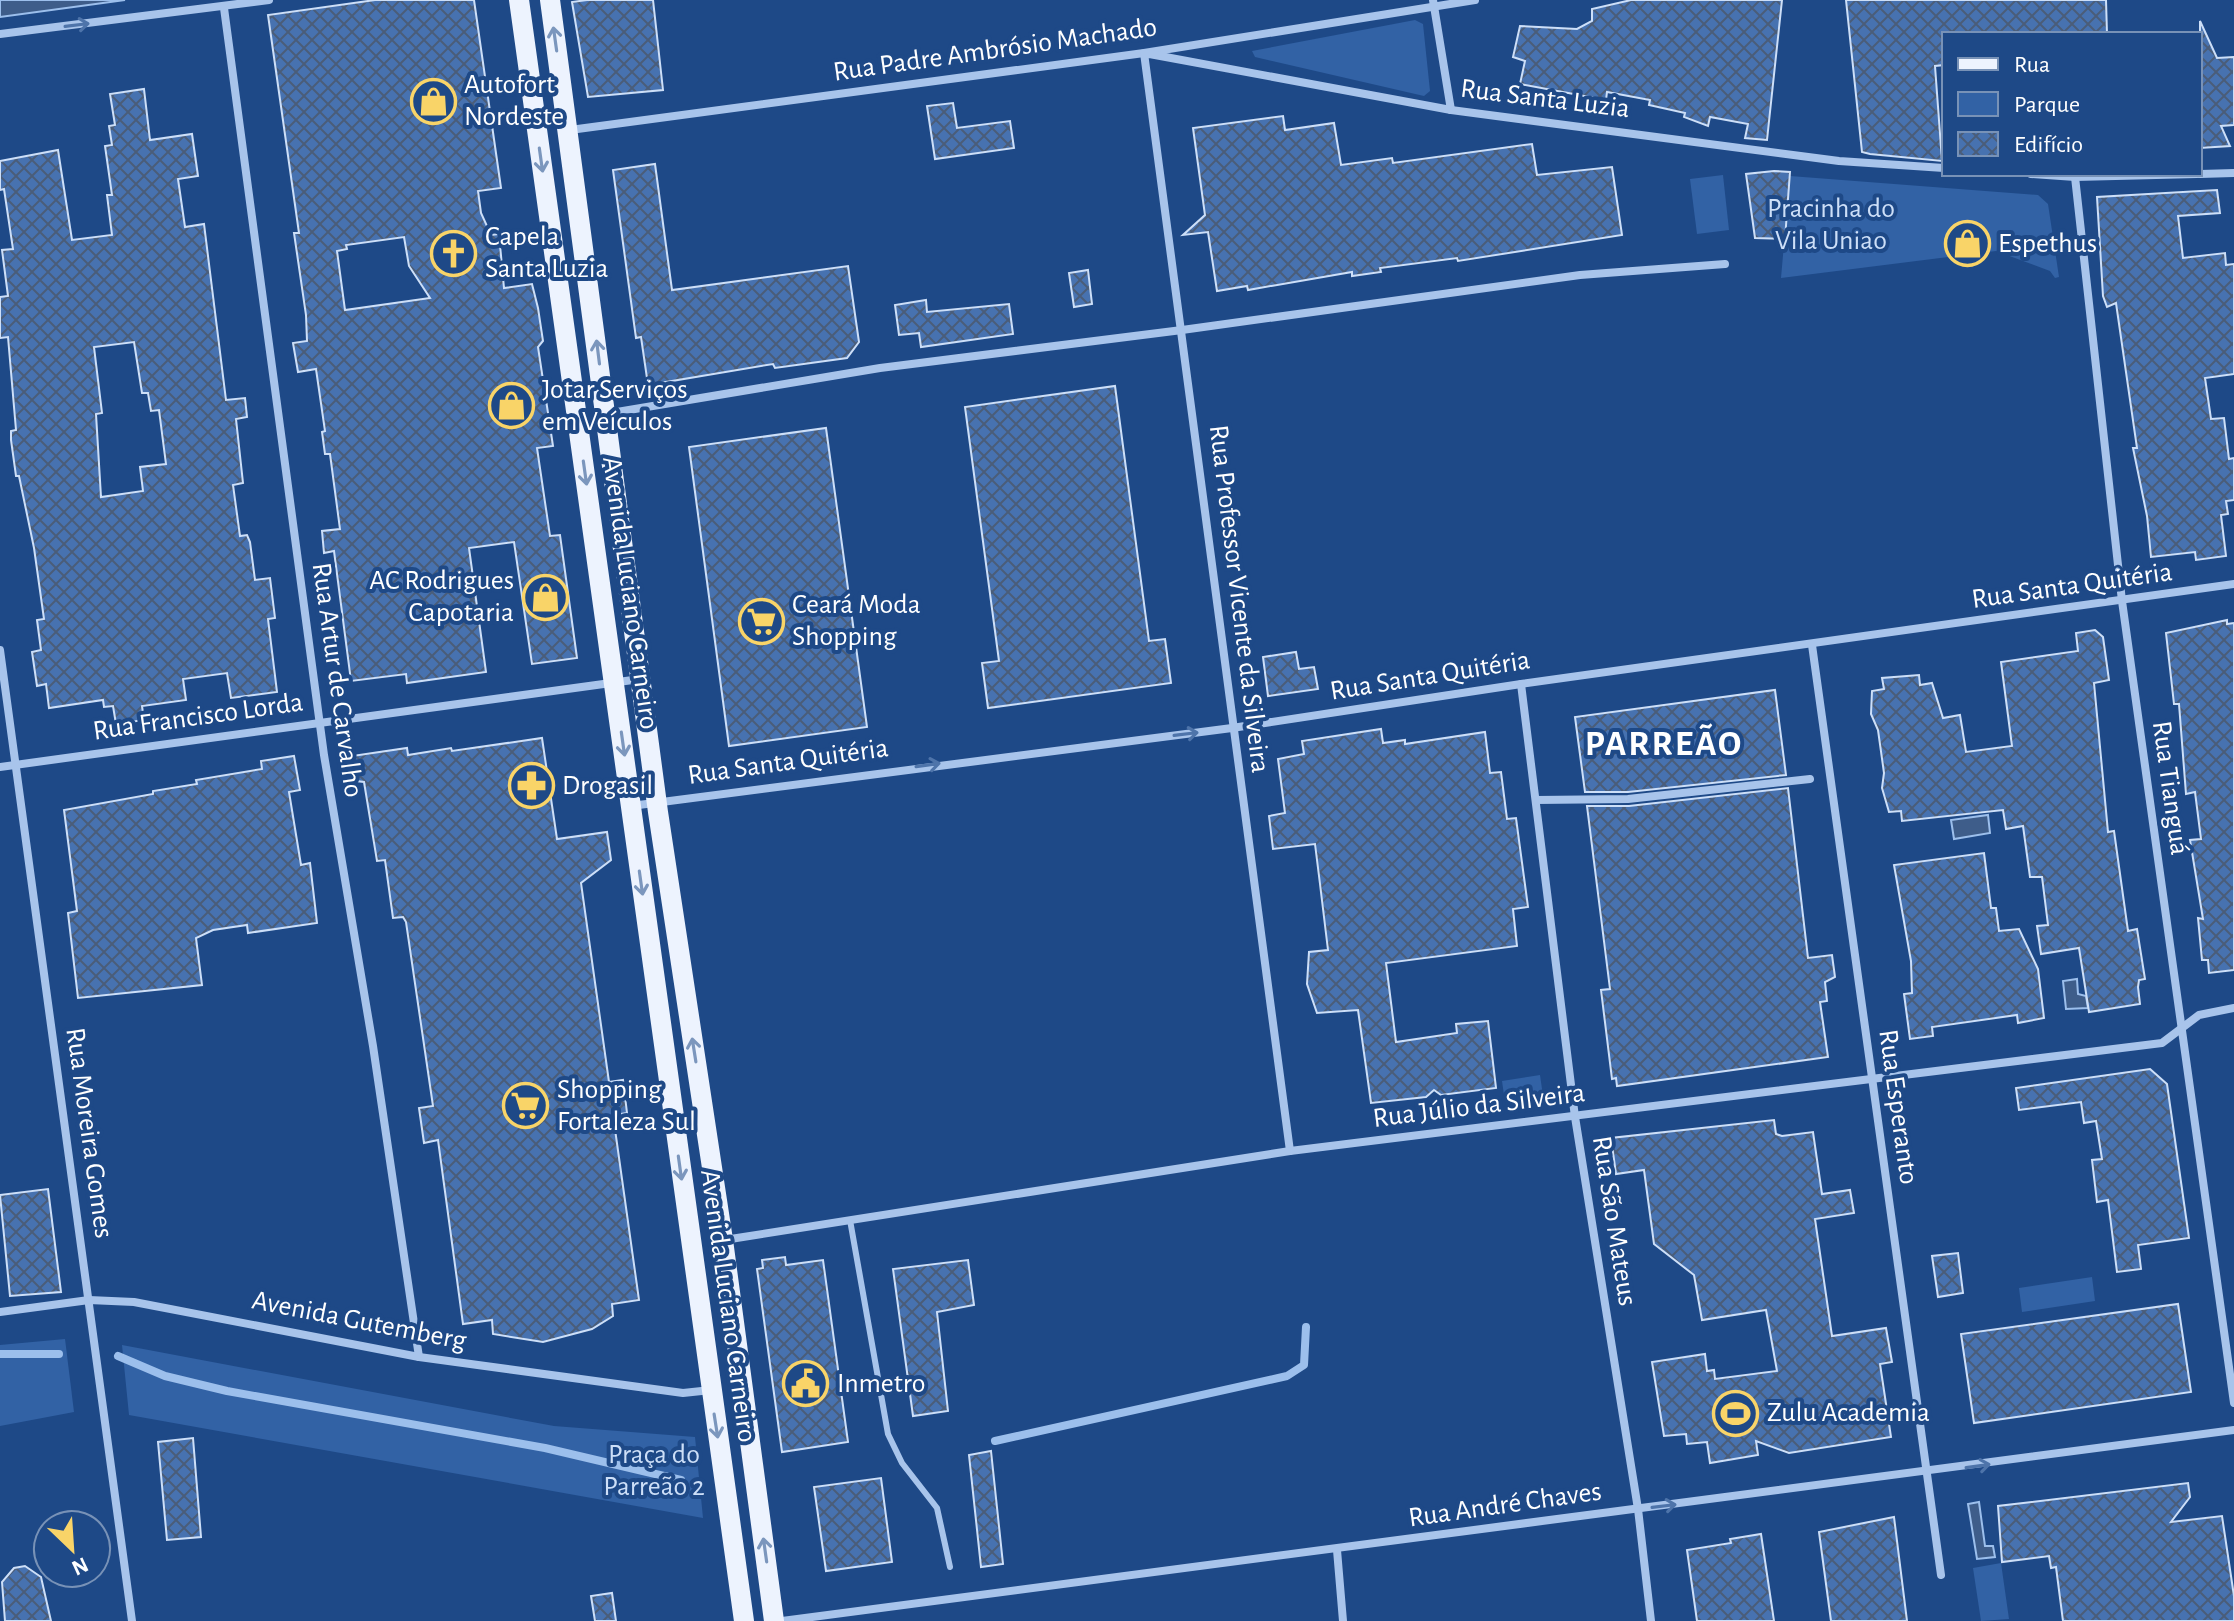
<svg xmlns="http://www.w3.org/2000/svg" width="2234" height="1621" font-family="'Alegreya Sans',sans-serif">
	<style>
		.green { fill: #3262a5 }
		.water { fill: #3e5d8a; stroke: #9cbfec; stroke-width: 2 }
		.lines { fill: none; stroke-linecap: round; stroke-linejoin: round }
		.stream { stroke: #9cbfec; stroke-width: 8 }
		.building { fill: url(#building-cross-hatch); stroke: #cddff8; stroke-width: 2; fill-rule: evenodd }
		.service { stroke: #a8c4eb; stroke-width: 6 }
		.minor { stroke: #a8c4eb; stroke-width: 8 }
		.primary { stroke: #edf3fe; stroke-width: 20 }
		.oneway { stroke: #4e74aa }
		.oneway2 { stroke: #7b96bd }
		.labels { text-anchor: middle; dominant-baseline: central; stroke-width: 8; stroke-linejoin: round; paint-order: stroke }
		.street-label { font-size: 28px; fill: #fff; stroke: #1e4987 }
		.poi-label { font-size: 28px; fill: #fff; stroke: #1e4987; text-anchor: start }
		.park-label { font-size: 28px; fill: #cddff8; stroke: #1e4987 }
		.district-label { font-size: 36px; font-weight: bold; letter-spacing: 2px; fill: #fff; stroke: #1e4987 }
	</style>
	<defs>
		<pattern id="building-cross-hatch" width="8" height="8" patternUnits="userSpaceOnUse" patternTransform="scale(2)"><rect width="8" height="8" fill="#4772b0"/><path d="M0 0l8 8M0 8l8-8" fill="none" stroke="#4a5d79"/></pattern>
	</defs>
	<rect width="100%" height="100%" fill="#1e4987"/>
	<g class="green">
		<polygon points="1415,20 1423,24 1430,91 1424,96 1255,57 1252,51"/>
		<polygon points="1723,175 1729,230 1697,234 1690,179"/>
		<polygon points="1790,176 2038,195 2048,204 2059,277 2055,278 2050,271 1996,251 1781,278"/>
		<polygon points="1540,1075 1543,1096 1505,1102 1502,1081"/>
		<polygon points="2092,1277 2095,1301 2022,1312 2019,1288"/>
		<polygon points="65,1339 74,1412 0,1426 0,1345"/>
		<polygon points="122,1345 554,1426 695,1437 703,1518 129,1415"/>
		<polygon points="2001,1563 2009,1619 1981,1621 1973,1568"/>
	</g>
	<g class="water">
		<polygon points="0,0 125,0 0,17"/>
		<polygon points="1988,815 1990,833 1954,839 1951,820"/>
		<polygon points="2077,979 2078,994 2086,996 2088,1008 2066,1009 2063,981"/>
		<polygon points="1979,1502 1985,1546 1993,1546 1995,1557 1977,1559 1968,1504"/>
	</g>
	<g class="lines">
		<g class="stream">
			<polyline points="0,1354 59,1354"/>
			<polyline points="118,1356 165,1376 227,1391 545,1448 681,1480"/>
			<polyline points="995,1441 1287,1376 1304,1365 1306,1327"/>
		</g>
	</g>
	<g class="building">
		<path d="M375,0H474L501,188L478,191L481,213L491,235L499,234L504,288L532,284L538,308L543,341L538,347L553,446L537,448L550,536L560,535L577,658L532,664L514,542L469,548L486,672L407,683L406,674L351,681L334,551L324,553L322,531L340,529L330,454H325L322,432L325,431L316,369L298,372L293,343L307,341L306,315L294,233H299L268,15ZM404,237L409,266L430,298L345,310L337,251L347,249L346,245Z"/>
		<polygon points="587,0 653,0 663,90 588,97 572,2"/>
		<polygon points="1631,0 1782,0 1767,140 1745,138 1748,124 1710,117 1708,126 1684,117 1685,113 1649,105 1650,100 1607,92 1606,100 1520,84 1525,61 1513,57 1520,26 1577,29 1592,21 1592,9"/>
		<polygon points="1846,0 2106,0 2107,34 1944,34 1944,65 1935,66 1942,161 1870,154 1862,152"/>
		<polygon points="2200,21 2217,58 2234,57 2234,125 2221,126 2230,146 2200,148"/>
		<path d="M144,89L150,140L192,134L198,176L178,179L185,227L204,224L226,400L245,398L247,417L236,419L243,483L233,485L240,536L247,535L250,542L255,580L270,578L275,618L268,619L277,692L231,698L227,673L183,679L186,700L142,706L144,720L116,724L113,706L104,707L103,700L49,708L46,684L37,686L32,652L41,650L37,620L44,619L34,548L19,476H16L11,440V431L16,430L8,337L0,338V297L8,296L2,250L13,249L4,189L0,190V161L58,150L72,240L112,235L107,195H112L105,146L112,145L109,126L115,125L110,94ZM134,342L142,393H148L151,411L159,410L166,464L140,467L143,491L101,497L96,414L102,413L94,347Z"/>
		<polygon points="953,103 957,128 1010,121 1014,148 935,159 927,106"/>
		<polygon points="1283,116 1285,130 1334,123 1341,165 1392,158 1393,163 1532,144 1537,175 1612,167 1622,235 1458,261 1457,258 1380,268 1381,272 1352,276 1352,272 1248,290 1247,286 1217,291 1208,232 1183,235 1205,215 1193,128"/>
		<polygon points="655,164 672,290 848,266 859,342 847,358 775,368 773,364 648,385 641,337 636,338 613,170"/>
		<polygon points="1774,171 1790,172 1785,239 1755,238 1746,174"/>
		<polygon points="2217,190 2220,213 2178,216 2183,258 2225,253 2226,265 2234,264 2234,374 2205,378 2211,419 2224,418 2229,459 2234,458 2234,500 2226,501 2228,514 2221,515 2226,556 2196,560 2195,552 2151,557 2147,516 2133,448 2137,448 2116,303 2107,307 2103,296 2097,197"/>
		<polygon points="1088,270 1092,304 1074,307 1069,273"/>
		<polygon points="926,300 927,312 1009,304 1013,334 921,347 919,333 899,335 895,305"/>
		<polygon points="1115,386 1149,641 1165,639 1171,683 988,708 982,663 999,661 965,407"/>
		<polygon points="826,428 867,727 729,746 689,447"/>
		<polygon points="2227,620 2227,624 2234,623 2234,970 2209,973 2208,960 2202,960 2198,918 2203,919 2190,840 2201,839 2195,792 2186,794 2179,704 2174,704 2166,633"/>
		<polygon points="2095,630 2103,637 2109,680 2094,683 2108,832 2114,831 2128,931 2137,929 2145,979 2139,980 2138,987 2140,1004 2089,1012 2079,948 2041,954 2037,926 2048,925 2042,877 2030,877 2023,826 2006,829 2003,810 1902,821 1901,811 1889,812 1882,788 1884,773 1878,730 1871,714 1872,691 1884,689 1882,678 1919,675 1920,685 1932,683 1943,718 1960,715 1966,752 2012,746 2001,662 2078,651 2076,633"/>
		<polygon points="1296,652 1299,669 1314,667 1318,689 1268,696 1263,657"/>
		<polygon points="1775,690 1786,775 1628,792 1585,792 1575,717"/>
		<polygon points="1381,729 1383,743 1405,740 1405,744 1485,732 1490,773 1501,772 1507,819 1516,818 1528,907 1513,909 1517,946 1386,963 1396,1042 1457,1033 1456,1024 1488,1021 1496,1088 1441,1095 1434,1090 1426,1097 1371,1103 1358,1010 1317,1013 1307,984 1309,952 1328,950 1320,884 1315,844 1273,849 1269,816 1285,813 1278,759 1304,754 1302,741"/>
		<polygon points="542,738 557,839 607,832 611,860 581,883 609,1082 623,1080 627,1113 613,1115 639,1300 612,1304 613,1316 592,1329 543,1342 493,1334 492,1320 463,1324 438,1140 424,1143 419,1108 433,1106 406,922 403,917 393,918 385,860 377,861 364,782 356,781 352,756 407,748 408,755 451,748 452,751"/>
		<polygon points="294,756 300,790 289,792 301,865 310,863 317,923 248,933 247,925 213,930 196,938 202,985 78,998 68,913 77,911 64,810 153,794 153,791 197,784 196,780 262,769 261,761"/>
		<polygon points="1788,788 1808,958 1832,955 1835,977 1825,982 1827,1001 1820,1002 1828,1057 1617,1086 1616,1078 1612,1079 1601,990 1610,989 1587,806 1629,806"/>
		<polygon points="1984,853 1991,908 1996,908 1999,931 2019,929 2038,969 2044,1018 2018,1023 2017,1015 1932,1027 1933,1036 1910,1039 1904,994 1912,993 1911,961 1894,865"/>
		<polygon points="2150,1069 2167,1084 2189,1238 2138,1245 2141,1269 2117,1272 2108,1200 2097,1202 2092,1160 2102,1159 2096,1121 2084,1123 2081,1102 2019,1110 2016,1088"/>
		<polygon points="1774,1120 1776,1134 1782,1136 1813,1132 1822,1194 1850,1190 1854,1213 1815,1219 1832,1336 1886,1328 1892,1362 1880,1364 1891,1437 1789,1453 1756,1441 1758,1455 1710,1463 1707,1442 1687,1444 1686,1434 1664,1436 1652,1362 1705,1354 1707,1371 1714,1370 1715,1379 1777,1371 1766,1310 1702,1320 1694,1275 1654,1244 1644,1170 1616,1174 1611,1138"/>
		<polygon points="48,1189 61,1292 10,1296 0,1195"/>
		<polygon points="1958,1253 1963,1293 1938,1297 1932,1256"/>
		<polygon points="785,1257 786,1265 823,1260 848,1442 782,1452 757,1269 763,1268 762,1260"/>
		<polygon points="968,1260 974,1305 937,1312 948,1411 913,1416 893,1269"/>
		<polygon points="2178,1304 2191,1392 1974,1423 1961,1334"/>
		<polygon points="193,1438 201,1537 167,1540 158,1442"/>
		<polygon points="991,1451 1003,1564 981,1567 969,1455"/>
		<polygon points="881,1478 892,1562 826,1571 814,1487"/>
		<polygon points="2188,1483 2190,1497 2171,1522 2222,1516 2234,1596 2234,1621 2063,1621 2056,1567 2051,1568 2049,1556 2002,1562 1998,1506"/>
		<polygon points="1894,1517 1907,1621 1831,1621 1819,1532"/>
		<polygon points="1761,1534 1774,1621 1697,1621 1687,1550 1731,1543 1730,1539"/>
		<polygon points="25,1566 41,1577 51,1621 5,1621 2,1582 14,1568"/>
		<polygon points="612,1593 616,1621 595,1621 591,1596"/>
	</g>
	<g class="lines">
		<polyline class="service" points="850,1220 888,1434 902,1463 937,1508 950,1567"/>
		<g class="minor">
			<polyline points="1433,0 1451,110"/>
			<polyline points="224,8 324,755 373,1046 419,1357"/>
			<polyline points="0,34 269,0"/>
			<polyline points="570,130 1144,53 1475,0"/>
			<polyline points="2031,174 2075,177 2197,174"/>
			<polyline points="2200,174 2234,173"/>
			<polyline points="2075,177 2122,601 2234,1403"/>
			<polyline points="605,414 880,368 1182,330 1580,275 1725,264"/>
			<polyline points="1812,645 1941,1575"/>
			<polyline points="0,650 132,1621"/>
			<polyline points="1521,684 1575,1117 1638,1509 1651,1621"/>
			<polyline points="0,767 640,679"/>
			<polyline points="1536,800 1628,799 1810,779"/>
			<polyline points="631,806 1232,728 1521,684 2234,584"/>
			<polyline points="1290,1151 1144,53 1451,110 1839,161 1944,168"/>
			<polyline points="724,1240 1290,1151 2162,1043 2199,1015 2234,1008"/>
			<polyline points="0,1312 89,1300 134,1302 419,1357 683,1393 711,1390"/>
			<polyline points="1337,1550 1343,1621"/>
			<polyline points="782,1621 2234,1430"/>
		</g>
		<g class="primary">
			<polyline points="519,0 744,1621"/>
			<polyline points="550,0 658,812 723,1240 774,1621"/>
		</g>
	</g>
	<defs><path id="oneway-shaft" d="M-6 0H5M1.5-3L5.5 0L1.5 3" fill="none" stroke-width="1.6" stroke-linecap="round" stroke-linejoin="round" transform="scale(2)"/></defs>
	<g class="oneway">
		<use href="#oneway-shaft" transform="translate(77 25) rotate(-7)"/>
		<use href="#oneway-shaft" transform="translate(1186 734) rotate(-7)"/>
		<use href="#oneway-shaft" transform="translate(928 765) rotate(-8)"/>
		<use href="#oneway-shaft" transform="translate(1978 1466) rotate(-8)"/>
		<use href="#oneway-shaft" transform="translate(1664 1506) rotate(-7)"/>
	</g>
	<g class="oneway2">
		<use href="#oneway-shaft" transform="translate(555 39) rotate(-98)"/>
		<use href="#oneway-shaft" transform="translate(541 160) rotate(82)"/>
		<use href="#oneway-shaft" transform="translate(598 352) rotate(-97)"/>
		<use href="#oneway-shaft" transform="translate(585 473) rotate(82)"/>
		<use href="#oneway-shaft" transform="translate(623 744) rotate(82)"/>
		<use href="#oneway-shaft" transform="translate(641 883) rotate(82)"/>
		<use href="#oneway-shaft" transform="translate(694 1050) rotate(-99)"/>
		<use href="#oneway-shaft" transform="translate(680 1168) rotate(82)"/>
		<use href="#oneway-shaft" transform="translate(716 1426) rotate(81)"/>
		<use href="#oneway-shaft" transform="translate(765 1550) rotate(-98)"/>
	</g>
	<defs>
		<symbol id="shop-ring" viewBox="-11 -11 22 22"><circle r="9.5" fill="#1e4987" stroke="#f9d468" stroke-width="1.5"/><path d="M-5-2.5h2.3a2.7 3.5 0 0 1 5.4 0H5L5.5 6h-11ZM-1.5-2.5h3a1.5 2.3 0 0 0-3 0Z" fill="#f9d468"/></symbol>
		<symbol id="church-ring" viewBox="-11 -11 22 22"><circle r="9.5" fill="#1e4987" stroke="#f9d468" stroke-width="1.5"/><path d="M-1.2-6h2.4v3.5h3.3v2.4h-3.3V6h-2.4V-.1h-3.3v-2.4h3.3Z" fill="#f9d468"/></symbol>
		<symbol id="supermarket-ring" viewBox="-11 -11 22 22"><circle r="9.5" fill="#1e4987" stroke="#f9d468" stroke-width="1.5"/><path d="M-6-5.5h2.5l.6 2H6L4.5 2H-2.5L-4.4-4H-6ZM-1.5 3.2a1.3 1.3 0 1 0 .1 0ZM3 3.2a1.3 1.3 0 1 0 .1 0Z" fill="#f9d468"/></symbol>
		<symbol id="pharmacy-ring" viewBox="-11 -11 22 22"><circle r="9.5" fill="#1e4987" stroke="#f9d468" stroke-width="1.5"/><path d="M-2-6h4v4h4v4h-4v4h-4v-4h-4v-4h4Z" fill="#f9d468"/></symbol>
		<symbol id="civic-ring" viewBox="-11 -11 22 22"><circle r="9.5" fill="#1e4987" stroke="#f9d468" stroke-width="1.5"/><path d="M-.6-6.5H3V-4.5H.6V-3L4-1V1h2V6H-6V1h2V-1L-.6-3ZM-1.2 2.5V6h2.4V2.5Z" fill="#f9d468"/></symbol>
		<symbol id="stadium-ring" viewBox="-11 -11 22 22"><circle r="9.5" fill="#1e4987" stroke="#f9d468" stroke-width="1.5"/><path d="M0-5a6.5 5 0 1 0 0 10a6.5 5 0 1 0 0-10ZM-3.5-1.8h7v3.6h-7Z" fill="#f9d468"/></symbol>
	</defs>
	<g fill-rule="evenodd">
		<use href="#shop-ring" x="408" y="76" width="51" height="51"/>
		<use href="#shop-ring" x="1942" y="218" width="51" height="51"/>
		<use href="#church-ring" x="428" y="228" width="51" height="51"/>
		<use href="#shop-ring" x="486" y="380" width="51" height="51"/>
		<use href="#shop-ring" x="520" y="572" width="51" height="51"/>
		<use href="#supermarket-ring" x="736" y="596" width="51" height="51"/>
		<use href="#pharmacy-ring" x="506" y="760" width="51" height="51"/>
		<use href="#supermarket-ring" x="500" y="1080" width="51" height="51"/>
		<use href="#civic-ring" x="780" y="1358" width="51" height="51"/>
		<use href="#stadium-ring" x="1710" y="1388" width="51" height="51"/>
	</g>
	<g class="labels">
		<g class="street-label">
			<text transform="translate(995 50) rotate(-8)">Rua Padre Ambrósio Machado</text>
			<text transform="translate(1545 99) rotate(7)">Rua Santa Luzia</text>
			<text transform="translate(2072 586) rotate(-8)">Rua Santa Quitéria</text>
			<text transform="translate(630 593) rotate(82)">Avenida Luciano Carneiro</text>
			<text transform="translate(1239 599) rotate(83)">Rua Professor Vicente da Silveira</text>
			<text transform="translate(1430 676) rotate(-9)">Rua Santa Quitéria</text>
			<text transform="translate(337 680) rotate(82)">Rua Artur de Carvalho</text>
			<text transform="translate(198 717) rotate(-8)">Rua Francisco Lorda</text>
			<text transform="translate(788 762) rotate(-8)">Rua Santa Quitéria</text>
			<text transform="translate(2170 788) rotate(82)">Rua Tianguá</text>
			<text transform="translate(1479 1106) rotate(-7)">Rua Júlio da Silveira</text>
			<text transform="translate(1898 1107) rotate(82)">Rua Esperanto</text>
			<text transform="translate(89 1133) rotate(82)">Rua Moreira Gomes</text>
			<text transform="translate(1614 1221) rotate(81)">Rua São Mateus</text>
			<text transform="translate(728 1306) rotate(82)">Avenida Luciano Carneiro</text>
			<text transform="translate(359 1321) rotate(11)">Avenida Gutemberg</text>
			<text transform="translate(1505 1505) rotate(-8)">Rua André Chaves</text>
		</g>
		<g class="poi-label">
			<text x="464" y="85">Autofort<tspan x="464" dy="32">Nordeste</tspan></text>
			<text x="485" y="237">Capela<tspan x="485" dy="32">Santa Luzia</tspan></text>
			<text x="1998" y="244">Espethus</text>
			<text x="542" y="390">Jotar Serviços<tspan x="542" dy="32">em Veículos</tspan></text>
			<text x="514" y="581" text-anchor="end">AC Rodrigues<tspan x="514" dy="32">Capotaria</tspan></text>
			<text x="792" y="605">Ceará Moda<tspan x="792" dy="32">Shopping</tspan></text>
			<text x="562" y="786">Drogasil</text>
			<text x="557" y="1090">Shopping<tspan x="557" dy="32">Fortaleza Sul</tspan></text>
			<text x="837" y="1384">Inmetro</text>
			<text x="1767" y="1413">Zulu Academia</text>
		</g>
		<g class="park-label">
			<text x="1831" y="209">Pracinha do<tspan x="1831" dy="32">Vila Uniao</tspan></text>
			<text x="654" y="1455">Praça do<tspan x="654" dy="32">Parreão 2</tspan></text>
		</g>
		<g class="district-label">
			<text x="1664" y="744">PARREÃO</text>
		</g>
	</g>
	<rect x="1942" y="32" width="260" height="144" fill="#1e4987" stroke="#7892b7" stroke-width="2"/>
	<rect x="1958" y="58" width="40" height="12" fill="#edf3fe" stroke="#7892b7" stroke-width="2"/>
	<text x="2014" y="72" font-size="24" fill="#ffffff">Rua</text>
	<rect x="1958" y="92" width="40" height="24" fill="#3262a5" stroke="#7892b7" stroke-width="2"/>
	<text x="2014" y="112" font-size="24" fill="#ffffff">Parque</text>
	<rect x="1958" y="132" width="40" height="24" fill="url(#building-cross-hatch)" stroke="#7892b7" stroke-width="2"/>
	<text x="2014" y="152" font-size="24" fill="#ffffff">Edifício</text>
	<g transform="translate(72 1549) rotate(155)"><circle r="38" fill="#1e4987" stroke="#7892b7" stroke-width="2"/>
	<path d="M0-6L14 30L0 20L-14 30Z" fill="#f9d468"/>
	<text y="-12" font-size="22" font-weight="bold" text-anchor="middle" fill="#ffffff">N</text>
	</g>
</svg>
